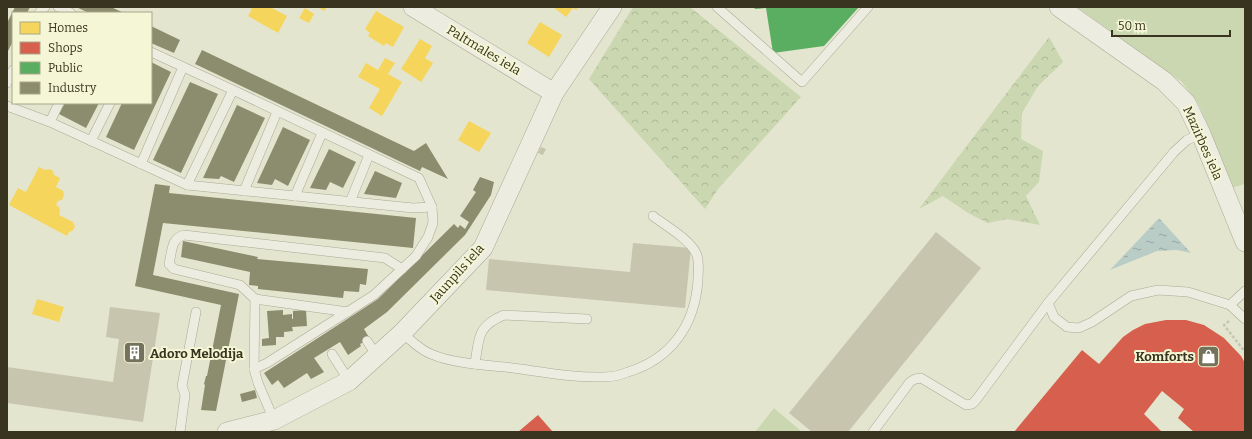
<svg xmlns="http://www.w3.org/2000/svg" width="1252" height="439" font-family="Bitter,serif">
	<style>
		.grass { fill: #cad7b1 }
		.forest { fill: url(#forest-crowns) }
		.water { fill: url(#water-ripples) }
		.homes { fill: #f6d55c }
		.shops { fill: #d6604d }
		.public { fill: #5aae61 }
		.industry { fill: #8c8c6e }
		.building { fill: #c8c5af }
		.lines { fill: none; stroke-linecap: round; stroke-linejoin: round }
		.lane-casing { stroke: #aaa997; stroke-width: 10 }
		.street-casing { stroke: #aaa997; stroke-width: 20 }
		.path { stroke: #c5c5b6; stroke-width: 2.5; stroke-dasharray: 3 2; stroke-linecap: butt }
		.lane { stroke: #ecede0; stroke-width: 9 }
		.street { stroke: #ecede0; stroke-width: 19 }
		.labels { text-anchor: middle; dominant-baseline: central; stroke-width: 4; stroke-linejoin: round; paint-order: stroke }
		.street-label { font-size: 13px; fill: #39341f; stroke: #f4f6d5 }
		.poi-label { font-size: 13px; font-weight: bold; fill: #39341f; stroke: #f4f6d5; text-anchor: start }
	</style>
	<defs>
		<pattern id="forest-crowns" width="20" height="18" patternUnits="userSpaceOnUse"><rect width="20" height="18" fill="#cad7b1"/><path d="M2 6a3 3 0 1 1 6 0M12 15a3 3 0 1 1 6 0" fill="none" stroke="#aeb998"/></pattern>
		<pattern id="water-ripples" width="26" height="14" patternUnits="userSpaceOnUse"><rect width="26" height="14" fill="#b9ccc6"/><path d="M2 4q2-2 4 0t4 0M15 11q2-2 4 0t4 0" fill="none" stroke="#97a6a0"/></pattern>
	</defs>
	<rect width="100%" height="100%" fill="#e4e5ce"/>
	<g class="grass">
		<polygon points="1077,7 1245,7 1245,184 1231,188 1199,105 1182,82"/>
		<polygon points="774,408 802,432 755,432"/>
	</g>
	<g class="forest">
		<polygon points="633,7 690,7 801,97 718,189 705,209 589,79"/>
		<polygon points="1049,37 1063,62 1038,86 1022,113 1021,139 1043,151 1039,182 1026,196 1040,225 1007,219 988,223 968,213 943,196 919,209"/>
	</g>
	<polygon class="water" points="1159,218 1191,253 1177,250 1157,251 1110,270"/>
	<g class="homes">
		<polygon points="248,7 270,7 287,16 278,33 248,16 252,9"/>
		<polygon points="318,7 327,7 324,11"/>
		<polygon points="553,7 578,7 576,10 573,8 566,17"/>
		<polygon points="305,8 314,14 309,23 299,18"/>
		<polygon points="376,11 404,27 393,47 386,43 384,46 368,36 370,33 365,29"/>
		<polygon points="540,22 562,35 549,57 527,43"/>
		<polygon points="420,39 432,46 425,58 433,63 421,82 401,69"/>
		<polygon points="385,58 395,63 388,74 402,82 382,116 369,108 380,89 358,77 366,63 378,70"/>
		<polygon points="469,121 491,133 479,152 458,140"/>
		<polygon points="39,167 45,170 49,169 53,171 54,175 60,178 56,187 63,191 64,195 62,200 58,201 56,205 59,207 60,212 59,215 73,222 75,227 72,231 69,232 67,236 9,205 18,188 26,192"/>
		<polygon points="37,299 64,307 59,322 32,314"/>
	</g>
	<g class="shops">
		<polygon points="1166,320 1186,320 1204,325 1224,338 1241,356 1245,363 1245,432 1194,432 1178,418 1184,409 1162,391 1144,414 1162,432 1014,432 1082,350 1099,364 1123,337 1133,330 1145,324"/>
		<polygon points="538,415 553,432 518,432"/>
	</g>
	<polygon class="public" points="754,7 859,7 824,46 773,53 766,8 755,9"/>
	<g class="industry">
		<polygon points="15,7 30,7 27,13 13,13 13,41 7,53 7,23"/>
		<polygon points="76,7 111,7 124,13 89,13"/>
		<polygon points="151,26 180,40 174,53 151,43"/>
		<polygon points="202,50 414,151 426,143 448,179 422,167 420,171 195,64"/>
		<polygon points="151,62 171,72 134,150 106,137 122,103 151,103"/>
		<polygon points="190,82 218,94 181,173 153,160"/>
		<polygon points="65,103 99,103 86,128 59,114"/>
		<polygon points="237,105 265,118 234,182 221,176 219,179 203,178"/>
		<polygon points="283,127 310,140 288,186 275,179 272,185 257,183"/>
		<polygon points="329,149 356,162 343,188 330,182 326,190 310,188"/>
		<polygon points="375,171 402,183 396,198 364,194"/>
		<polygon points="480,177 494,182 491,195 465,235 387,312 364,329 370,339 360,344 361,346 348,355 340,342 314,358 324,372 311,379 307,373 284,388 278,380 272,385 264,373 378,299 454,224 458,228 460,225 465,229 469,222 460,216 476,192 473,190"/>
		<polygon points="155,184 170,186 169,193 416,218 413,248 163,223 153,275 239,294 216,411 201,410 205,385 204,384 206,376 207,376 221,305 135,286"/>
		<polygon points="183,241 258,257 257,259 368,269 366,285 360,284 359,292 344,291 343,298 258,289 258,286 249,285 250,272 181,257"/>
		<polygon points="283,310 283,315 292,314 292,319 293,319 293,311 306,310 307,326 292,327 293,331 284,332 284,337 276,337 276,345 262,346 262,339 269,338 267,311"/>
		<polygon points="255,390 257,398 242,402 240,394"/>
	</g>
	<g class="building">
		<polygon points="541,147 546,149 543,155 538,153"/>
		<polygon points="936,232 981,268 848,432 812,432 789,413"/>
		<polygon points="633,243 691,248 685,308 486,290 489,259 630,272"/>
		<polygon points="110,307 160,313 143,422 7,403 7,367 113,382 119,339 106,337"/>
	</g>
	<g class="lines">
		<defs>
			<g id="lane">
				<polyline points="58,7 71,13"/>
				<polyline points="717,7 802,82 868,7"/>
				<polyline points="39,13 45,7"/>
				<polyline points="151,52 233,90"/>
				<polyline points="7,83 13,70"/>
				<polyline points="7,106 50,122 187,185 413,208 432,207"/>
				<polyline points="50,122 59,103"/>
				<polyline points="1201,134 1187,140 1174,152 1048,303 1054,317 1067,327 1079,328 1092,322 1131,296 1158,290 1188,292 1230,305 1245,319"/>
				<polyline points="91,141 110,103"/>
				<polyline points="141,164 183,67"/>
				<polyline points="187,185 233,90 419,178 432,207 433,223 428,237 416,256 374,295 267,363 254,369"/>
				<polyline points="244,191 277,112"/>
				<polyline points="295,196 322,133"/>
				<polyline points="350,202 369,155"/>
				<polyline points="255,299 254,369 258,383 274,420"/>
				<polyline points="1230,305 1245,291"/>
				<path d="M348,312L255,299L240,285L174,269L169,264C172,252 171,238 184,235L385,258L402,269"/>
				<path d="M402,333C411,340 420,350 431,354C451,363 483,365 505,367C538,371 571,378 604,377C612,377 621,375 628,372C671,359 695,325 698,280C698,272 700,261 696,253C689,239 666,226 653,216"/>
				<polyline points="367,341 377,356"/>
				<polyline points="332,354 349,381"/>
				<path d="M475,364C479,338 477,326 504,315L587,319"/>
				<polyline points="180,432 185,395 182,386 196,312"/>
				<polyline points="873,432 910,382 915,379 921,378 966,405 972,404 976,400 1048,303"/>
			</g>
			<g id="street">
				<polyline points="413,7 554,93"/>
				<polyline points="1059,7 1164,81 1186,103 1201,134 1245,242"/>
				<polyline points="227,432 274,420 349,381 402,333 483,248 554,93 612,7"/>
			</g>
		</defs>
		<use href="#lane" class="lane-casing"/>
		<use href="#street" class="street-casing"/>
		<polyline class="path" points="1229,321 1224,325 1245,352"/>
		<use href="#lane" class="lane"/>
		<use href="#street" class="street"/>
	</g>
	<defs>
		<symbol id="building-square" viewBox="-11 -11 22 22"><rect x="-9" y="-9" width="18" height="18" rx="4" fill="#75725c" stroke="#f4f6d5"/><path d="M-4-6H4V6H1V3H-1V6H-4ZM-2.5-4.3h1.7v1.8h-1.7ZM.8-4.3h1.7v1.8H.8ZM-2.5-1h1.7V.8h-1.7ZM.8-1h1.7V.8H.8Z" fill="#fff"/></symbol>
		<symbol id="shop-square" viewBox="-11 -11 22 22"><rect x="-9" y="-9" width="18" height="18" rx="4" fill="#75725c" stroke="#f4f6d5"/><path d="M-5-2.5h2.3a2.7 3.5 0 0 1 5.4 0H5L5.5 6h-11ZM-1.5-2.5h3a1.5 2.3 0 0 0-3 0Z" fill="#fff"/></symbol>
	</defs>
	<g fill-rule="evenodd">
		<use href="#building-square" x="122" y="340" width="25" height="25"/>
		<use href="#shop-square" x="1196" y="344" width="25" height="25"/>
	</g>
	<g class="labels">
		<g class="street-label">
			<text transform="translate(484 50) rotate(31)">Paltmales iela</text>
			<text transform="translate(1203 143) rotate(66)">Mazirbes iela</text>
			<text transform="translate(457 273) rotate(-48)">Jaunpils iela</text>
		</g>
		<g class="poi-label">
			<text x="150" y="353">Adoro Melodija</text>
			<text x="1194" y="356" text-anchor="end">Komforts</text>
		</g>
	</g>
	<rect width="1252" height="439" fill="none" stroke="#39341f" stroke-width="16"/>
	<rect x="12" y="12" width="140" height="92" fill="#f4f6d5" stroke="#a9a88c"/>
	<rect x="20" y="22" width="20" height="12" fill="#f6d55c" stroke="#a9a88c"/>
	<text x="48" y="32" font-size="12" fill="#39341f">Homes</text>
	<rect x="20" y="42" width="20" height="12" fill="#d6604d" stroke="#a9a88c"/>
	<text x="48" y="52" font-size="12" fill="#39341f">Shops</text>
	<rect x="20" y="62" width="20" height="12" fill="#5aae61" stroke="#a9a88c"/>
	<text x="48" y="72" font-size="12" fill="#39341f">Public</text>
	<rect x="20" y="82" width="20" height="12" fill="#8c8c6e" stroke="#a9a88c"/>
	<text x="48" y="92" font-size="12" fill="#39341f">Industry</text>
	<path d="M1112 30v6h118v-6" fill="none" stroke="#39341f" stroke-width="2"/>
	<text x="1118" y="30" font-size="12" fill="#39341f" stroke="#f4f6d5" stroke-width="3" paint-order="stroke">50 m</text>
</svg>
